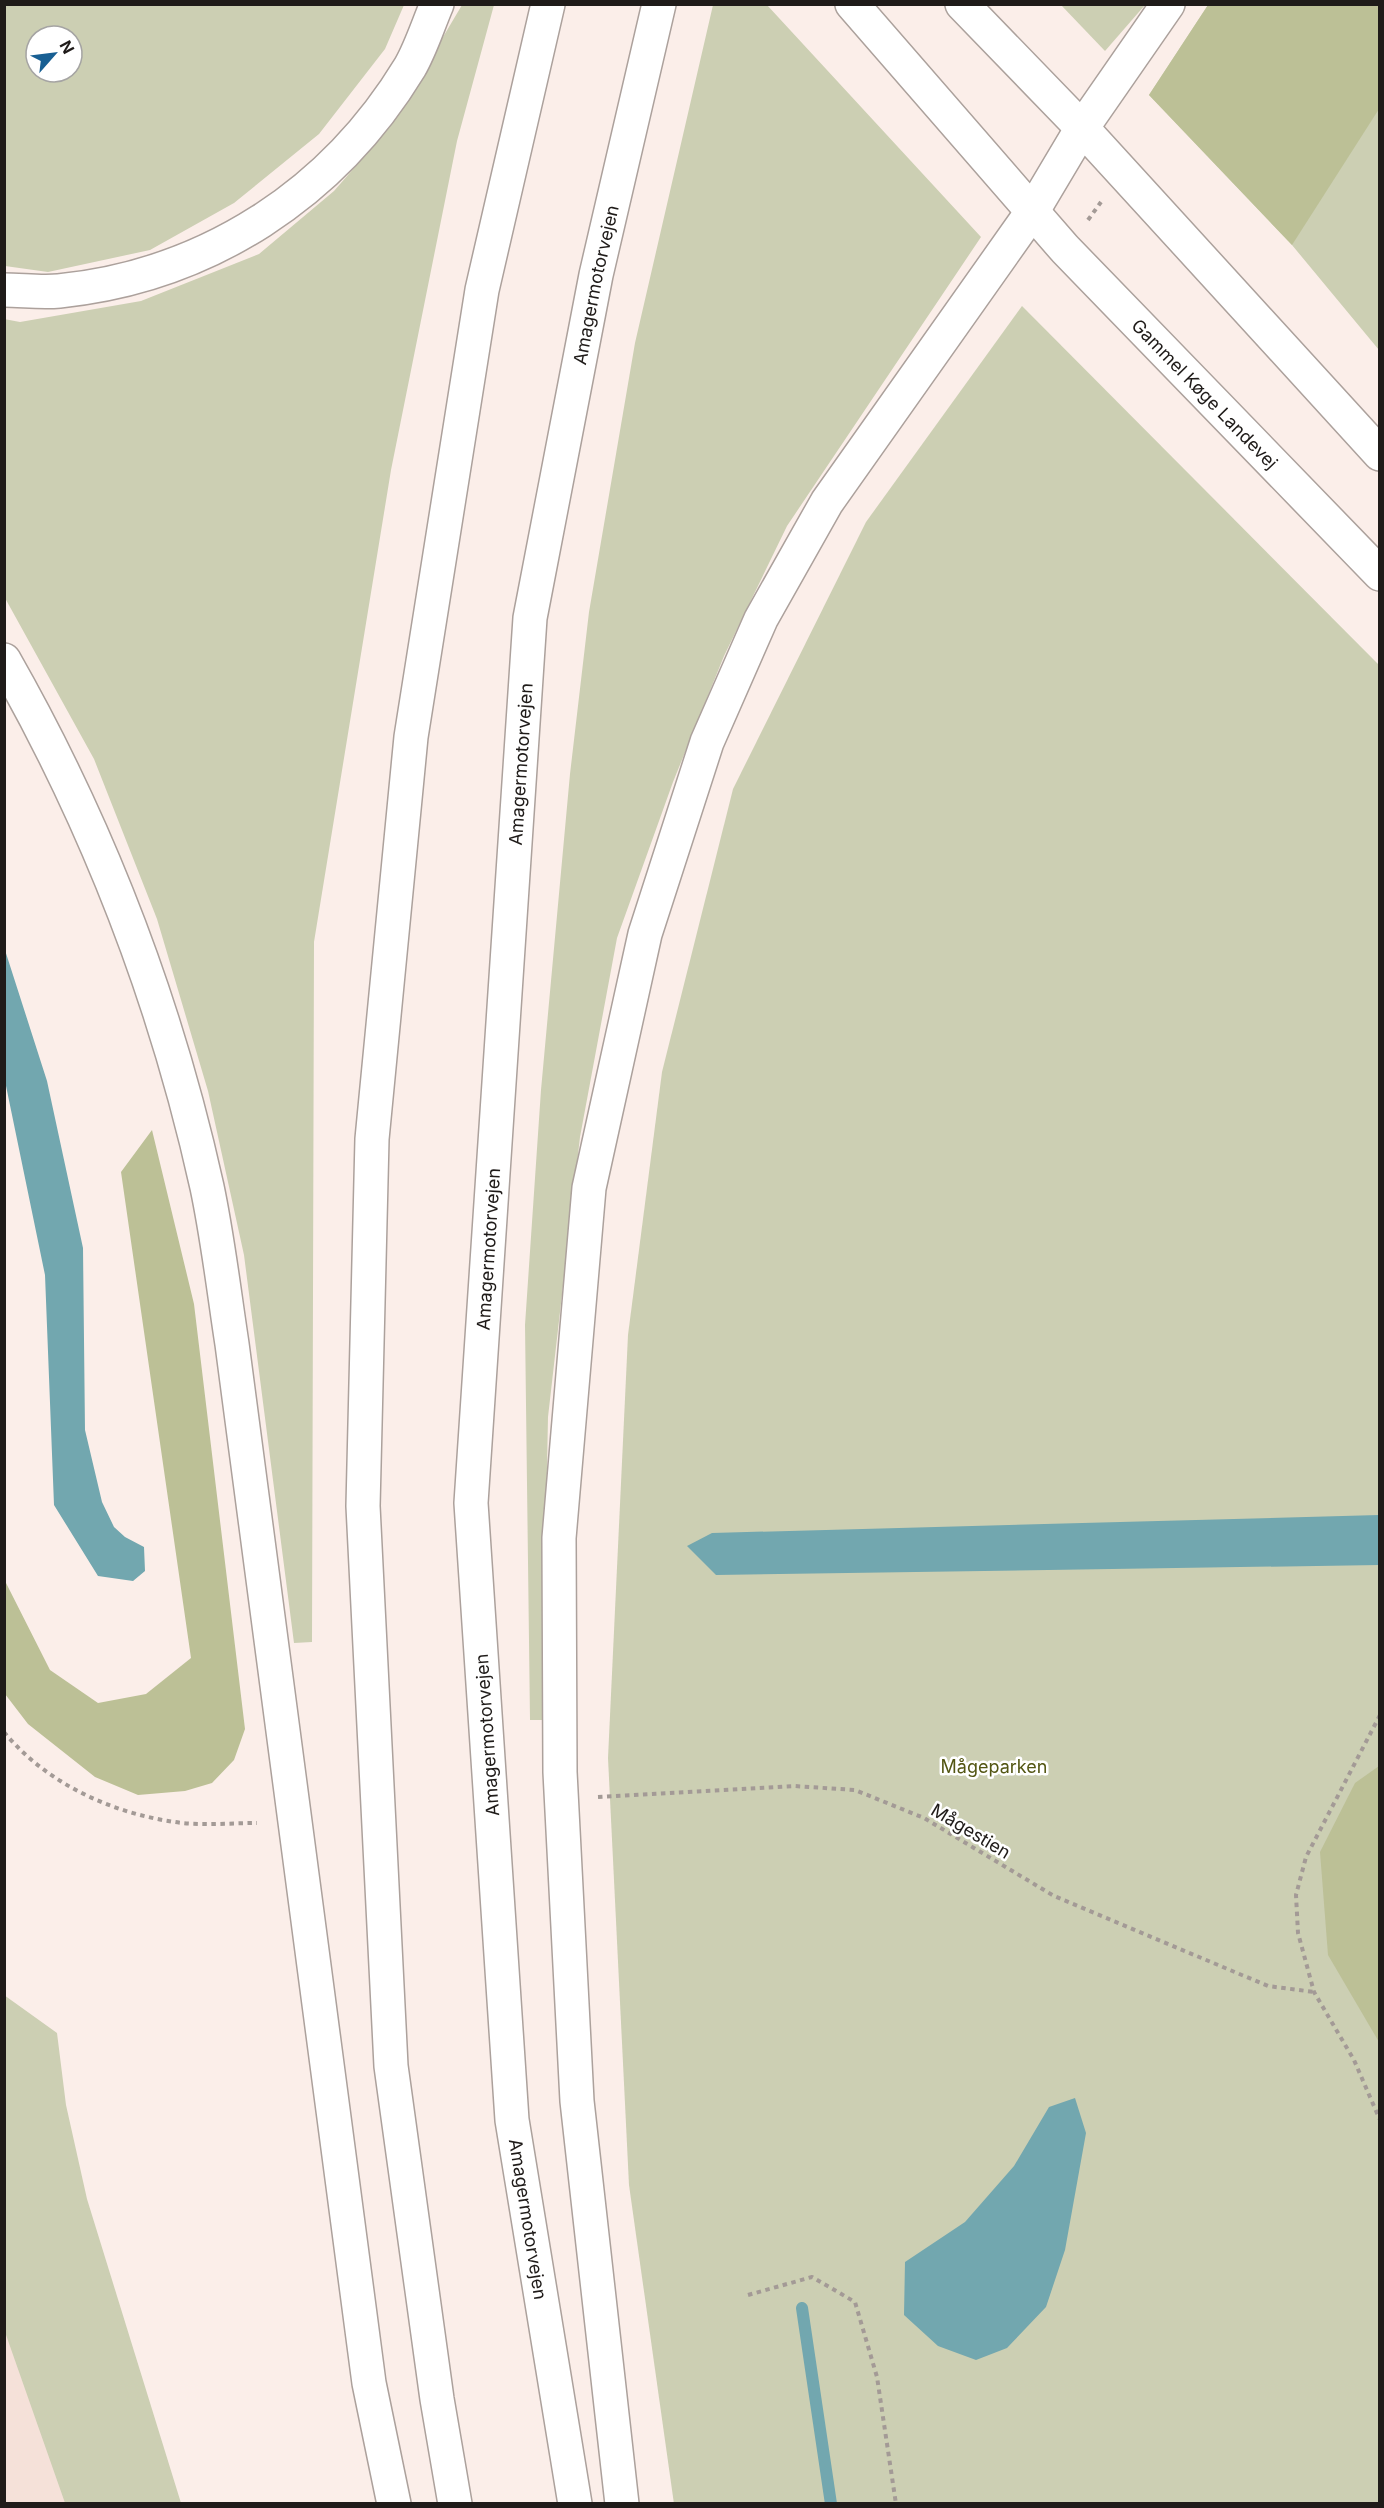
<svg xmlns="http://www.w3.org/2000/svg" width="1384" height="2508" font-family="Inter,sans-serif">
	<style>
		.built { fill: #f5e1d9 }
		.green { fill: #cccfb3; fill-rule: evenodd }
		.forest { fill: #bcc096 }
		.water { fill: #72a7af }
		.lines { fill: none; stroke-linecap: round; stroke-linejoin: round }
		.stream { stroke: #72a7af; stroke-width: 12 }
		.major-casing { stroke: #aca19c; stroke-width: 36 }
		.highway-casing { stroke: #aca19c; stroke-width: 36 }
		.path { stroke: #a39a96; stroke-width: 4; stroke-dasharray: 4.5 4.5; stroke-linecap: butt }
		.major { stroke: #fff; stroke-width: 33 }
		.highway { stroke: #fff; stroke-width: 33 }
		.labels { text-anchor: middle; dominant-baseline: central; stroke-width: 5; stroke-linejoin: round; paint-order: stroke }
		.street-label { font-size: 18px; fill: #1f1b19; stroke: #fff }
		.park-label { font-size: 18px; fill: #535613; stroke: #fff }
	</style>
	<rect width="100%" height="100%" fill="#fbeee9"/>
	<polygon class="built" points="5,2232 104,2503 5,2503"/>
	<g class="green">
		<path d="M5,4H404V5L385,49L319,134L234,203L150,250L48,272L5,266ZM36,36H72V72H36Z"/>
		<polygon points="462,5 494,5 457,141 391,470 314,942 312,1642 294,1643 244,1255 208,1091 157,919 94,759 5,598 4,319 20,322 141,301 259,254 334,191 389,128"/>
		<polygon points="713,5 767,5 981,237 787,526 724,656 673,782 617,938 580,1137 548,1417 542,1720 530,1720 525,1325 541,1090 570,774 589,612 635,343"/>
		<polygon points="1061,5 1145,5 1105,51"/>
		<polygon points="1208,5 1379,5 1379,350 1292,245 1149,95"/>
		<polygon points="1022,306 1379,665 1379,2503 674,2504 629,2185 608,1758 628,1335 662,1072 733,789 866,522"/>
		<polygon points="4,1995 57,2033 66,2105 87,2199 181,2503 65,2503 5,2332"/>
	</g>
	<g class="forest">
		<polygon points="1208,5 1379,5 1379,109 1292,245 1149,95"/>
		<polygon points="152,1130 194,1304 245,1729 234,1760 212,1783 185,1791 138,1795 95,1777 28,1724 5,1694 4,1579 50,1670 98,1703 146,1694 191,1658 121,1172"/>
		<polygon points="1379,1766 1379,2042 1328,1955 1320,1852 1355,1783"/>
	</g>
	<g class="water">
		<polygon points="4,947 47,1081 83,1248 85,1430 102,1502 114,1527 125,1537 144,1547 145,1571 133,1581 98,1576 54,1505 45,1275 5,1081"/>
		<polygon points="1379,1515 1379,1565 716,1575 687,1546 712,1533"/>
		<polygon points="1075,2098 1086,2133 1065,2250 1046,2307 1007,2348 976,2360 938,2346 904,2315 905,2262 965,2222 1014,2166 1049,2107"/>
	</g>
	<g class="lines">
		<polyline class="stream" points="802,2308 831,2504"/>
		<defs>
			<g id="major">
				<path id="s1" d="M852,4L1065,249L1380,574"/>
				<polyline points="962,4 1082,128 1380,454"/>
				<polyline points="1032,212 1082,128"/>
			</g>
			<g id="highway">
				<polyline points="1082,128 1168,4"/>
				<path d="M4,290C22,290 41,293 59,291C207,276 333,194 410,67C421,48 428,25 437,4"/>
				<path d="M4,660C98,825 166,1002 207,1187C218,1239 224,1292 232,1344L369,2383L394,2504"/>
				<polyline points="455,2504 437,2399 391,2066 363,1506 372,1139 411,737 482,290 548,4"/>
				<path id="s2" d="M575,2504L512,2120L471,1503L530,618L596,275L659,4"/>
				<polyline points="622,2504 577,2101 560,1772 559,1538 589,1188 645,934 707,742 761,619 827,502 1032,212"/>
			</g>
		</defs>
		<use href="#major" class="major-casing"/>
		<use href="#highway" class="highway-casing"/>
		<g class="path">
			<polyline points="1088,220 1101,202"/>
			<polyline points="1380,1715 1306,1857 1296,1895 1298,1933 1314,1992 1354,2060 1380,2120"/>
			<path d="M4,1732C46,1783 111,1813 175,1822C201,1826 230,1823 257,1823"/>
			<polyline points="598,1797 794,1786 855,1790 924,1818 1054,1896 1268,1986 1314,1992"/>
			<polyline points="748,2295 812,2277 855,2302 877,2377 896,2504"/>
		</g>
		<use href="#major" class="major"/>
		<use href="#highway" class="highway"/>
	</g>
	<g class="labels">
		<g class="street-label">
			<text stroke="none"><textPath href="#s2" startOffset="2234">Amagermotorvejen</textPath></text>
			<text stroke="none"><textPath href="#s1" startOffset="526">Gammel Køge Landevej</textPath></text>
			<text stroke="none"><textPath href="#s2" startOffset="1748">Amagermotorvejen</textPath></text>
			<text stroke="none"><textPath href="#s2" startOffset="1262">Amagermotorvejen</textPath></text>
			<text transform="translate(487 1735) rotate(-94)">Amagermotorvejen</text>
			<text transform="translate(971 1831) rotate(31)">Mågestien</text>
			<text transform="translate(528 2219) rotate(81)">Amagermotorvejen</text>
		</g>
		<g class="park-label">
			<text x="994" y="1766">Mågeparken</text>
		</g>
	</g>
	<rect width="1384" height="2508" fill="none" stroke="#1f1b19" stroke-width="12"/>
	<g transform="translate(54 54) rotate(62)"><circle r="28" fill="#ffffff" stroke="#a5a4a3" stroke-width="1.5"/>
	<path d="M0-4.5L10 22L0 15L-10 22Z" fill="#185f93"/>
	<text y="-9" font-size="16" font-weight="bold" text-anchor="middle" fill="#1f1b19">N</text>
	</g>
</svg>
